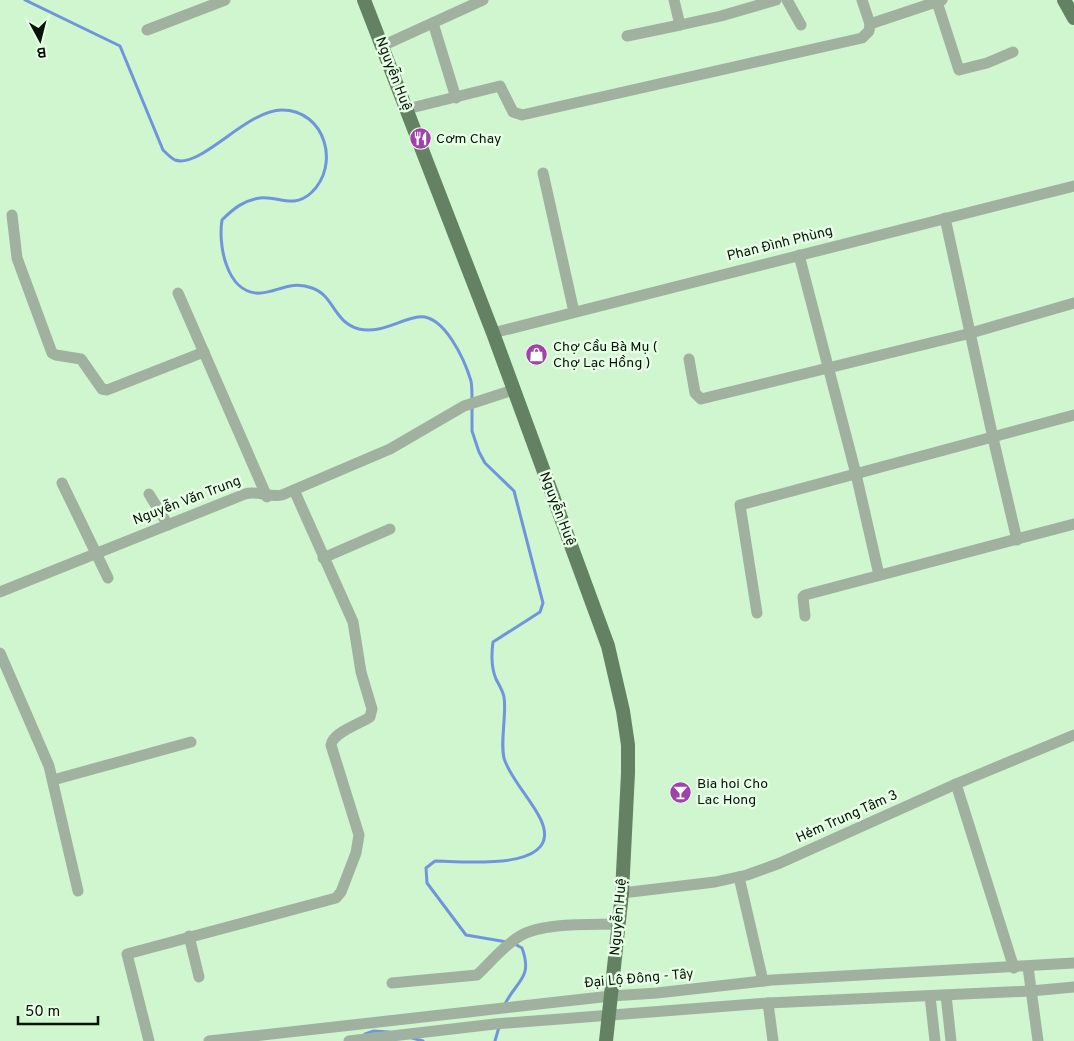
<svg xmlns="http://www.w3.org/2000/svg" width="1074" height="1041" font-family="Overpass,sans-serif">
	<style>
		.lines { fill: none; stroke-linecap: round; stroke-linejoin: round }
		.stream { stroke: #7294dd; stroke-width: 3 }
		.minor { stroke: #a1b1a0; stroke-width: 11 }
		.major { stroke: #648263; stroke-width: 14 }
		.labels { text-anchor: middle; dominant-baseline: central; stroke-width: 5; stroke-linejoin: round; paint-order: stroke }
		.street-label { font-size: 14px; fill: #061306; stroke: #e7ffe6 }
		.poi-label { font-size: 14px; fill: #061306; stroke: #e7ffe6; text-anchor: start }
	</style>
	<rect width="100%" height="100%" fill="#cff6ce"/>
	<g class="lines">
		<g class="stream">
			<path d="M25,0L120,46L163,150C166,153 171,158 175,160C201,169 246,110 282,110C325,110 341,165 311,193C293,209 279,196 260,198C244,200 233,209 222,220C218,244 226,290 256,293C274,295 289,279 312,288C334,295 333,322 359,329C380,334 399,320 418,317C444,313 465,361 471,381C472,386 472,394 472,400"/>
			<path d="M472,406V431L479,452L485,463L514,491L543,603L540,612L493,642C491,656 491,667 496,679C499,685 503,691 504,697C507,714 499,747 505,761C513,782 531,799 541,820C565,873 462,861 435,861L426,868L427,883L466,935L507,942"/>
			<path d="M505,1004C517,980 533,978 522,948L513,943"/>
			<polyline points="365,1034 374,1031 389,1032"/>
			<polyline points="412,1038 423,1041"/>
			<polyline points="495,1041 499,1027"/>
		</g>
		<g class="minor">
			<polyline points="674,0 680,25 721,16 776,0"/>
			<polyline points="787,0 801,25"/>
			<polyline points="937,2 959,70 987,63 1013,52"/>
			<polyline points="433,23 456,98"/>
			<polyline points="870,24 942,0"/>
			<polyline points="147,30 225,0"/>
			<polyline points="627,36 680,25"/>
			<polyline points="382,46 483,0"/>
			<polyline points="407,109 500,86 513,112 522,115 862,38 869,31 870,24 862,0"/>
			<polyline points="543,173 574,312"/>
			<polyline points="12,215 17,258 52,353 56,355 81,359 102,389 107,390 204,352"/>
			<polyline points="945,218 993,438 1017,540"/>
			<polyline points="799,255 856,474 879,575"/>
			<polyline points="178,293 267,497"/>
			<polyline points="493,333 1074,186"/>
			<polyline points="689,359 695,393 701,399 971,333 1074,303"/>
			<polyline points="62,483 108,578"/>
			<polyline points="149,494 168,525"/>
			<polyline points="323,558 390,529"/>
			<path d="M0,592L245,494C257,490 269,498 282,495L390,449L464,406L513,390"/>
			<polyline points="757,613 740,505 1074,415"/>
			<polyline points="805,616 803,597 805,595 1074,524"/>
			<polyline points="0,653 49,766 78,891"/>
			<polyline points="53,780 191,742"/>
			<polyline points="956,784 1014,968"/>
			<polyline points="739,877 763,981"/>
			<polyline points="622,893 715,882 747,875 780,863 956,784 1074,735"/>
			<polyline points="189,936 199,977"/>
			<polyline points="1028,967 1038,1041"/>
			<path d="M392,983L477,975C491,962 503,946 520,936C543,922 592,925 619,924"/>
			<polyline points="946,995 951,1041"/>
			<polyline points="930,996 935,1041"/>
			<polyline points="768,1003 773,1041"/>
			<path d="M149,1041L127,954L336,898L341,892L356,853L359,835L331,745C333,732 360,724 370,717L372,709L361,672L353,622L294,490"/>
			<polyline points="209,1041 611,996 657,993 772,980 1074,963"/>
			<polyline points="349,1041 495,1024 768,1003 1031,991 1074,987"/>
		</g>
		<g class="major">
			<polyline points="364,0 493,333 608,646 623,711 628,745 628,773 622,893 606,1041"/>
			<polyline points="1064,0 1074,18"/>
		</g>
	</g>
	<defs>
		<symbol id="restaurant-disc" viewBox="-11 -11 22 22"><circle r="9.5" fill="#a142aa" stroke="#e7ffe6"/><path d="M-5-6h1v4h1v-4h1v4h1v-4h1v5L-1.5 .5V6h-2V.5L-5-1ZM5-6V6H3V1.5H1.5Q1.5-4 5-6Z" fill="#fff"/></symbol>
		<symbol id="shop-disc" viewBox="-11 -11 22 22"><circle r="9.5" fill="#a142aa" stroke="#e7ffe6"/><path d="M-5-2.5h2.3a2.7 3.5 0 0 1 5.4 0H5L5.5 6h-11ZM-1.5-2.5h3a1.5 2.3 0 0 0-3 0Z" fill="#fff"/></symbol>
		<symbol id="bar-disc" viewBox="-11 -11 22 22"><circle r="9.5" fill="#a142aa" stroke="#e7ffe6"/><path d="M-6-5H6L.8 .8V4.5H3.5V6h-7V4.5H-.8V.8Z" fill="#fff"/></symbol>
	</defs>
	<g fill-rule="evenodd">
		<use href="#restaurant-disc" x="408" y="126" width="25" height="25"/>
		<use href="#shop-disc" x="524" y="342" width="25" height="25"/>
		<use href="#bar-disc" x="668" y="780" width="25" height="25"/>
	</g>
	<g class="labels">
		<g class="street-label">
			<text transform="translate(393 74) rotate(69)">Nguyễn Huệ</text>
			<text transform="translate(780 244) rotate(-14)">Phan Đình Phùng</text>
			<text transform="translate(187 501) rotate(-21)">Nguyễn Văn Trung</text>
			<text transform="translate(557 509) rotate(69)">Nguyễn Huệ</text>
			<text transform="translate(847 817) rotate(-24)">Hẻm Trung Tâm 3</text>
			<text transform="translate(619 917) rotate(-85)">Nguyễn Huệ</text>
			<text transform="translate(639 979) rotate(-5)">Đại Lộ Đông - Tây</text>
		</g>
		<g class="poi-label">
			<text x="436" y="139">Cơm Chay</text>
			<text x="553" y="347">Chợ Cầu Bà Mụ (<tspan x="553" dy="16">Chợ Lạc Hồng )</tspan></text>
			<text x="697" y="784">Bia hoi Cho<tspan x="697" dy="16">Lac Hong</tspan></text>
		</g>
	</g>
	<g transform="translate(40 40) rotate(173)" stroke="#e7ffe6" stroke-width="4" paint-order="stroke">
	<path d="M0-4L9 19L0 12L-9 19Z" fill="#061306"/>
	<text y="-8" font-size="14" font-weight="bold" text-anchor="middle" fill="#061306">B</text>
	</g>
	<path d="M18 1016v8h80v-8" fill="none" stroke="#061306" stroke-width="2.5"/>
	<text x="25" y="1016" font-size="15" fill="#061306" stroke="#e7ffe6" stroke-width="4" paint-order="stroke">50 m</text>
</svg>
